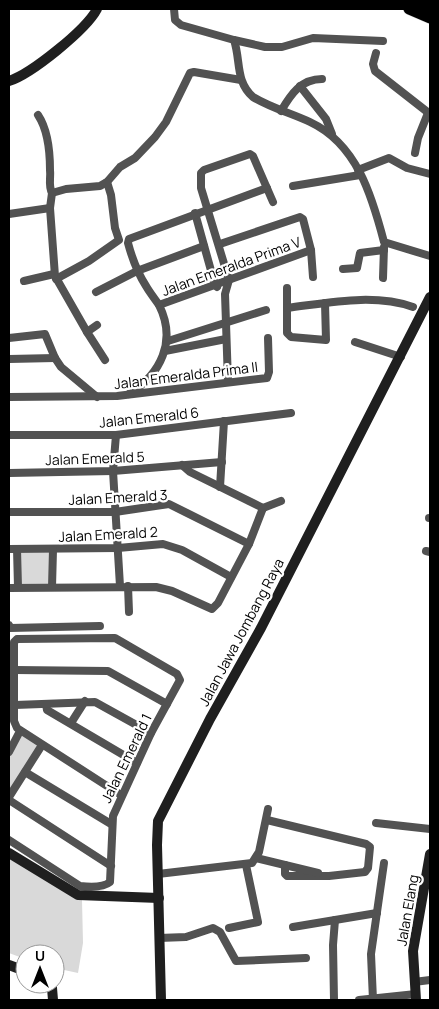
<svg xmlns="http://www.w3.org/2000/svg" width="439" height="1009" font-family="Manrope,sans-serif">
	<style>
		.green { fill: #d9d9d9 }
		.lines { fill: none; stroke-linecap: round; stroke-linejoin: round }
		.primary-casing { stroke: #dbdbdb; stroke-width: 12 }
		.street { stroke: #525252; stroke-width: 8 }
		.secondary { stroke: #1f1f1f; stroke-width: 10 }
		.primary { stroke: #000; stroke-width: 11 }
		.labels { text-anchor: middle; dominant-baseline: central; stroke-width: 4.5; stroke-linejoin: round; paint-order: stroke }
		.street-label { font-size: 14px; fill: #000; stroke: #fff }
	</style>
	<rect width="100%" height="100%" fill="#fff"/>
	<g class="green">
		<polygon points="17,549 53,550 52,587 18,587"/>
		<polygon points="20,731 42,745 9,797 9,753"/>
		<polygon points="9,857 82,900 83,943 78,973 55,968 55,954 25,954 25,959 9,953"/>
	</g>
	<g class="lines">
		<defs>
			<g id="primary">
				<polyline points="409,9 430,18"/>
				<polyline points="429,9 430,9"/>
			</g>
		</defs>
		<use href="#primary" class="primary-casing"/>
		<g class="street">
			<path d="M174,9L175,20L181,25L234,40C241,61 235,81 253,97C271,108 291,113 310,122C357,144 372,196 384,242L430,256"/>
			<polyline points="234,40 265,47 282,47 313,38 383,41"/>
			<polyline points="376,53 373,64 375,71 430,114"/>
			<polyline points="300,86 326,119 332,134"/>
			<path d="M281,111C291,94 301,79 322,79"/>
			<path d="M38,115C48,130 50,151 50,170C51,178 48,185 52,193"/>
			<polyline points="415,153 418,138 428,113"/>
			<polyline points="358,170 389,158 407,168 430,174"/>
			<polyline points="293,186 360,175"/>
			<polyline points="52,193 66,189 100,186 107,182 120,167 135,158 155,137 166,122 190,73 194,72 241,80"/>
			<polyline points="52,193 50,208 55,276 87,332"/>
			<polyline points="195,213 215,285 217,287"/>
			<polyline points="9,214 50,208"/>
			<polyline points="220,244 300,217 303,219 311,250 313,277"/>
			<polyline points="343,269 357,268 360,253 384,250"/>
			<polyline points="383,278 384,247"/>
			<polyline points="56,279 89,261 119,240 115,228 111,195 107,182"/>
			<polyline points="24,281 54,274"/>
			<polyline points="287,288 287,333 291,337 326,340 325,303"/>
			<polyline points="96,292 137,271 204,246"/>
			<polyline points="159,305 311,250"/>
			<path d="M287,308C328,303 373,293 413,307"/>
			<polyline points="97,325 87,332 105,360"/>
			<polyline points="9,338 45,334 55,358 61,367 97,397"/>
			<polyline points="168,341 266,310"/>
			<polyline points="355,342 401,357"/>
			<polyline points="165,351 226,339"/>
			<polyline points="9,359 55,358"/>
			<polyline points="228,382 225,294 229,280 201,188 201,173 204,170 250,154 253,156 273,202"/>
			<path d="M129,394C161,374 177,341 159,305C155,299 150,293 146,286C137,272 132,258 128,243L129,239L267,188"/>
			<polyline points="9,397 117,396 267,378 269,372 268,338"/>
			<polyline points="9,435 116,435 291,413"/>
			<polyline points="116,435 113,471 120,586"/>
			<polyline points="182,465 190,472 263,508"/>
			<polyline points="9,473 113,471 222,462"/>
			<polyline points="220,487 224,421"/>
			<polyline points="263,508 281,501"/>
			<polyline points="9,512 115,512 169,504 249,544"/>
			<polyline points="429,518 430,518"/>
			<polyline points="9,549 118,548 163,544 182,550 231,577"/>
			<polyline points="17,549 18,587"/>
			<polyline points="426,551 430,552"/>
			<polyline points="128,586 129,612"/>
			<polyline points="52,587 53,550"/>
			<polyline points="9,588 156,587 172,591 212,609 218,603 249,544 263,508"/>
			<polyline points="9,625 10,628 100,626"/>
			<polyline points="15,670 108,671 167,704"/>
			<polyline points="46,704 47,710 137,763"/>
			<polyline points="15,705 95,702 151,733"/>
			<polyline points="71,723 85,701"/>
			<polyline points="9,752 20,731"/>
			<polyline points="25,772 111,824"/>
			<polyline points="9,797 42,745"/>
			<polyline points="9,800 111,866"/>
			<polyline points="267,820 366,844 370,847 368,868 365,872 329,876 287,876 285,874 285,865"/>
			<polyline points="376,823 430,829"/>
			<path d="M9,840L80,886C89,887 103,888 110,882L113,816L151,733L180,680L177,674L115,638L17,639L14,642V721L17,728L121,795"/>
			<polyline points="256,858 318,873"/>
			<polyline points="158,874 252,863 259,852 268,809"/>
			<polyline points="293,927 377,913"/>
			<polyline points="229,928 258,922 246,865"/>
			<polyline points="159,938 186,937 213,928 220,932 236,961 306,958"/>
			<polyline points="414,982 430,980"/>
			<polyline points="334,1000 333,945 335,920"/>
			<polyline points="359,1000 416,994"/>
			<polyline points="373,1000 371,954 384,863"/>
		</g>
		<g class="secondary">
			<path d="M9,81C31,74 86,30 97,9"/>
			<polyline points="9,853 78,895 159,898"/>
			<polyline points="9,965 25,971"/>
			<polyline points="49,984 52,988 53,1000"/>
			<polyline points="161,1000 157,845 158,821 210,719 261,628 430,297"/>
			<polyline points="416,1000 413,951 430,854"/>
		</g>
		<use href="#primary" class="primary"/>
	</g>
	<g class="labels">
		<g class="street-label">
			<text transform="translate(231 266) rotate(-20)">Jalan Emeralda Prima V</text>
			<text transform="translate(186 375) rotate(-7)">Jalan Emeralda Prima II</text>
			<text transform="translate(149 417) rotate(-6)">Jalan Emerald 6</text>
			<text transform="translate(95 458) rotate(-2)">Jalan Emerald 5</text>
			<text transform="translate(118 497) rotate(-3)">Jalan Emerald 3</text>
			<text transform="translate(108 534) rotate(-3)">Jalan Emerald 2</text>
			<text transform="translate(241 632) rotate(-62)">Jalan Jawa Jombang Raya</text>
			<text transform="translate(126 758) rotate(-64)">Jalan Emerald 1</text>
			<text transform="translate(407 910) rotate(-80)">Jalan Elang</text>
		</g>
	</g>
	<rect width="439" height="1009" fill="none" stroke="#000000" stroke-width="20"/>
	<g transform="translate(40 969)"><circle r="24" fill="#ffffff" stroke="#999999"/>
	<path d="M0-4L9 19L0 12L-9 19Z" fill="#000000"/>
	<text y="-8" font-size="14" font-weight="bold" text-anchor="middle" fill="#000000">U</text>
	</g>
</svg>
